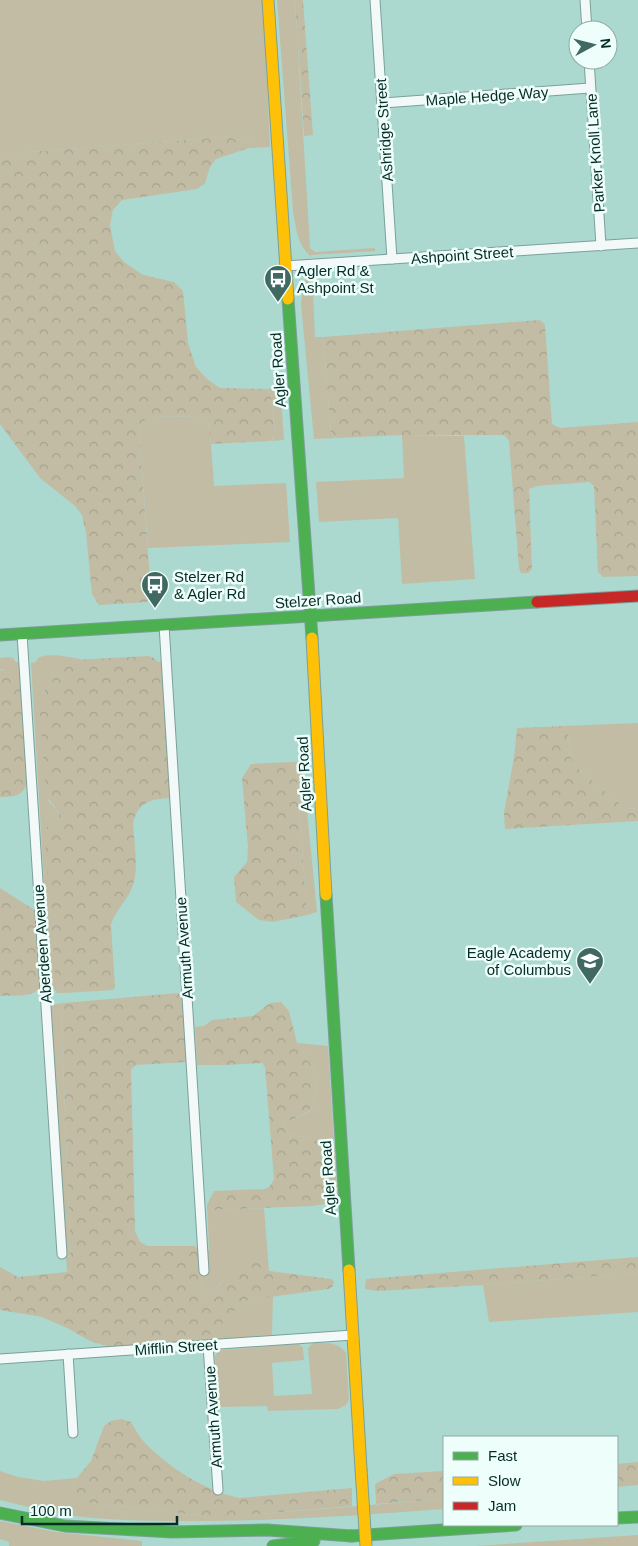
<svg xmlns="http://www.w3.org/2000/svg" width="638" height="1546" font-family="Arial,sans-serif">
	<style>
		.grass { fill: #c2bca4 }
		.forest { fill: url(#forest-crowns) }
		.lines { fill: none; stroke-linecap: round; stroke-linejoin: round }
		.street-casing { stroke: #7ba099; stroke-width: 11 }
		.fast-casing { stroke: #7ba099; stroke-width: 13 }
		.slow-casing { stroke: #7ba099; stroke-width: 13 }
		.jam-casing { stroke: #7ba099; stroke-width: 13 }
		.street { stroke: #f2f9f8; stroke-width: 9 }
		.fast { stroke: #4caf50; stroke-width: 11 }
		.slow { stroke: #ffc107; stroke-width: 11 }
		.jam { stroke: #c62828; stroke-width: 11 }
		.slow-bridge-casing { stroke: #7ba099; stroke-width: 13; stroke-linecap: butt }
		.slow-bridge { stroke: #ffc107; stroke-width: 11 }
		.labels { text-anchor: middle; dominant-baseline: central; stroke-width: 5; stroke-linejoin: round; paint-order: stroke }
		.street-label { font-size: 15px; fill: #062c26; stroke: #eefefa }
		.poi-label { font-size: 15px; fill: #062c26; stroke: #eefefa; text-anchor: start }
	</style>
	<defs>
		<pattern id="forest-crowns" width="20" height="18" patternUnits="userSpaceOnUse" patternTransform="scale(1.25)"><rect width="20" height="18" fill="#c2bca4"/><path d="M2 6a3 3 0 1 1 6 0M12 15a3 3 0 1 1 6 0" fill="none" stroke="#a5a28d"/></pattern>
	</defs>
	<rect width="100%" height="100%" fill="#abd9cf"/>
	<g class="grass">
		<polygon points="0,0 263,0 270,147 249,148 253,142 225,137 28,152 0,162"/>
		<path d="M277,0H295L310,248L315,252L375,248V251L311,255V257C297,244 296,228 293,211Z"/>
		<path d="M312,272L315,337H323L331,432L336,438L314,439L301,305C303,293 302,280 312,272Z"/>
		<polygon points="280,387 284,440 272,441 275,435 271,394 267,389"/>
		<polygon points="153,416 202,417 208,423 211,444 214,486 286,483 290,542 148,548 139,432 142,422"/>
		<polygon points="402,435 464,436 475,579 402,584 398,518 319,522 316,482 404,478"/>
		<path d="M56,655L81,659L71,660L54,676L51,685L41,694L49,802C56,809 61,813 56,822L60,990L65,993H57L50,983L31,663L36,662C38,654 48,656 56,655Z"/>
		<polygon points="8,657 13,658 16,662 21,662 25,693 2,669 0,669 0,658"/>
		<polygon points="638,723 638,809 625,808 575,766 570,756 568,731 564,726"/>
		<polygon points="302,761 317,912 307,915 296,766 292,762"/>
		<polygon points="64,1003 61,1012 71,1267 67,1272 51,1005"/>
		<path d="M204,1026C201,1049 208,1052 225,1065H197L195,1027Z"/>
		<polygon points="297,1043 328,1046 338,1202 312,1206 322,1201 314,1138 290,1135 284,1129 285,1123 310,1111 313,1105 316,1084 313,1068"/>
		<polygon points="207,1205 214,1210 264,1208 269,1271 258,1262 221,1283 207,1300 203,1296 198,1250 209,1250"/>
		<polygon points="638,1273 638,1312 489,1322 483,1285"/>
		<polygon points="273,1296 272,1335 203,1340 232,1316 236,1304 241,1301"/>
		<path d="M313,1343C326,1343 338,1341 346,1353L349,1399L346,1405L338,1409L268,1411L267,1406L218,1407L215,1358L216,1353L222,1350L299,1344L303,1348L304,1360L272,1363L274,1396L312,1394L308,1348Z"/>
		<path d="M0,1471L18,1477L44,1481L77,1478L72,1488L91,1503L198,1515H248L444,1499V1509C362,1515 281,1521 199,1521C160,1521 120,1521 82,1517C54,1513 27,1507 0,1500Z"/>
		<polygon points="0,1521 56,1532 142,1541 142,1546 9,1546 9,1542 0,1539"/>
		<polygon points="638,1535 638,1546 476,1546"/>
	</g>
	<g class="forest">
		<polygon points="295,0 303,0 313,135 304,136"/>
		<polygon points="225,137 253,142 249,148 216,159 210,167 205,183 197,189 122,200 113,210 110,225 115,251 124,262 143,275 174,282 183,291 188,343 196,367 207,379 220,388 267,389 271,394 275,435 271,441 211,444 208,423 202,417 153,416 142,422 139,432 151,593 147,602 99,605 92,594 86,533 82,515 75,506 40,478 0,424 0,162 28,152"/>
		<polygon points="540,320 545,325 552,424 560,428 638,422 638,576 603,577 598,572 594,486 589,482 537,486 529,489 532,569 528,573 521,573 519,568 509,441 504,435 402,435 336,438 331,432 323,337"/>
		<path d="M149,656L154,658L158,662L162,661L172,795L170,798C151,799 138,802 133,823C134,844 140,871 131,890C125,903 115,911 111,925L115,987L113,990L65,993L60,990L56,983L45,839L47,827C70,814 53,810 46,794L39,702L41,694L51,685L54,676L63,664L71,660Z"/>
		<path d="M0,669L21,682L29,781C22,796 16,797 0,797Z"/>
		<polygon points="564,726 568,731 570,756 575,766 625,808 638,809 638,821 505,829 504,813 514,757 517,728"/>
		<polygon points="292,762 296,766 307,915 273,922 259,920 236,902 234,877 247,862 248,848 242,778 251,764"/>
		<path d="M0,888L36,911L42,986C34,998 13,995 0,996Z"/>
		<path d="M178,993L184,999L188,1062L136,1065L131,1069L135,1231L140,1242L148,1246H195L198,1250L203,1296L207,1300C220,1284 237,1264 258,1262L269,1271L331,1279L334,1281L333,1286L329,1289L241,1301L236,1304L233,1316L203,1340L113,1348L90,1341L67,1328L42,1317L0,1310V1267L18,1277L67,1272L71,1267L61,1012L64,1003Z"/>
		<path d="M281,1002L289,1011L297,1043L313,1068L316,1084L313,1105L309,1111L285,1123L284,1129L290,1135L314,1138C329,1155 326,1180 322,1201L312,1206L214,1210L207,1205L214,1191L265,1189L270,1186L274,1179L265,1067L262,1063L225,1065L208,1052L202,1040L204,1026L212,1020L253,1016L270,1003Z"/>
		<polygon points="638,1257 638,1273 483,1285 377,1291 365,1289 366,1279"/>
		<path d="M121,1419L131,1422C135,1429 140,1438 146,1444C171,1469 204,1490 239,1498L352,1488V1506L248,1515H198L91,1503L74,1499L72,1488L77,1478L91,1461L104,1426L111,1421Z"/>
		<polygon points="638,1462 638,1485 617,1487 617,1464"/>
		<polygon points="444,1471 444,1499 376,1504 375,1484 394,1474"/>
	</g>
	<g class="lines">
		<defs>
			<g id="street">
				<polyline points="375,0 392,259"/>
				<polyline points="585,0 587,30"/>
				<polyline points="589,60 601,246"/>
				<polyline points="383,103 590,88"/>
				<polyline points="285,266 638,243"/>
				<polyline points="164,625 204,1271"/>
				<polyline points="22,634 62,1254"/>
				<polyline points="208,1345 218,1490"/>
				<polyline points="68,1354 73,1433"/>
				<polyline points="0,1359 353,1335"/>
			</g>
			<g id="fast">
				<polyline points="288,299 312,638"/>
				<polyline points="0,635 537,602"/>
				<polyline points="326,895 349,1270"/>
				<polyline points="0,1513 65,1526 172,1532 267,1530 352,1536"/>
				<polyline points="617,1518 638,1517"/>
				<polyline points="351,1536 516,1525"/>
				<polyline points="273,1546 314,1541"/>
			</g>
			<g id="slow">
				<polyline points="268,0 288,299"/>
				<polyline points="312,638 326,895"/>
				<polyline points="349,1270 361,1469"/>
			</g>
			<polyline id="jam" points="537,602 638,596"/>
		</defs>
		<use href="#street" class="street-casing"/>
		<use href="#fast" class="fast-casing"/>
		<use href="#slow" class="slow-casing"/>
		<use href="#jam" class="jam-casing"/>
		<use href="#street" class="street"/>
		<use href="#fast" class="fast"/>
		<use href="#slow" class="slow"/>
		<use href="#jam" class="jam"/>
		<defs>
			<polyline id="slow-bridge" points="361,1469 366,1546"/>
		</defs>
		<use href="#slow-bridge" class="slow-bridge-casing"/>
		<use href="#slow-bridge" class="slow-bridge"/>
	</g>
	<defs>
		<symbol id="bus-pin" viewBox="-11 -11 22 30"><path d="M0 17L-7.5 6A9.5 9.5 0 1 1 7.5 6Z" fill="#406961" stroke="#eefefa"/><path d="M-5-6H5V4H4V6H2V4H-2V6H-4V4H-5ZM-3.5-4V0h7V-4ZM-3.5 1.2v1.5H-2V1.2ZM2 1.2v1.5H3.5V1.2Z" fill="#fff"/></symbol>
		<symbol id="school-pin" viewBox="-11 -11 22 30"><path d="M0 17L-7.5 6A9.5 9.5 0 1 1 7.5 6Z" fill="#406961" stroke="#eefefa"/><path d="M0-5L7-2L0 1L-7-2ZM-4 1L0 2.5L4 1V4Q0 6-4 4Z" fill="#fff"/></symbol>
	</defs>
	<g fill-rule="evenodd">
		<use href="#bus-pin" x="262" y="263" width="32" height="43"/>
		<use href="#bus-pin" x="139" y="569" width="32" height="43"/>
		<use href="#school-pin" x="574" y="945" width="32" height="43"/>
	</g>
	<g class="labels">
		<g class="street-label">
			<text transform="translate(487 96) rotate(-4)">Maple Hedge Way</text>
			<text transform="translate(384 130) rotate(-94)">Ashridge Street</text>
			<text transform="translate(595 153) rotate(-94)">Parker Knoll Lane</text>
			<text transform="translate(462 255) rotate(-4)">Ashpoint Street</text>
			<text transform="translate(278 370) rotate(-94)">Agler Road</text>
			<text transform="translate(318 600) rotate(-4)">Stelzer Road</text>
			<text transform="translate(304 774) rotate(-93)">Agler Road</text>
			<text transform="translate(42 944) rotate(-94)">Aberdeen Avenue</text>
			<text transform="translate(184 948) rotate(-94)">Armuth Avenue</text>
			<text transform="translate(328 1178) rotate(-94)">Agler Road</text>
			<text transform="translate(176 1347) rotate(-4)">Mifflin Street</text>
			<text transform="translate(213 1417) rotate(-94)">Armuth Avenue</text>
		</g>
		<g class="poi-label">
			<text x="297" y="270">Agler Rd &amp;<tspan x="297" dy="17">Ashpoint St</tspan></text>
			<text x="174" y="576">Stelzer Rd<tspan x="174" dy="17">&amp; Agler Rd</tspan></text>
			<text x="571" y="952" text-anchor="end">Eagle Academy<tspan x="571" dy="17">of Columbus</tspan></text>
		</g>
	</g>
	<rect x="443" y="1436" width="175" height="90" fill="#eefefa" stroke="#91aaa5"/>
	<rect x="453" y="1452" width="25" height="8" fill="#4caf50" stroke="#91aaa5"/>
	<text x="488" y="1461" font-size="15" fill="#062c26">Fast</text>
	<rect x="453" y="1477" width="25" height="8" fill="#ffc107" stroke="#91aaa5"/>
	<text x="488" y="1486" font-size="15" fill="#062c26">Slow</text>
	<rect x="453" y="1502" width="25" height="8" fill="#c62828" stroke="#91aaa5"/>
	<text x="488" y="1511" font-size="15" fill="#062c26">Jam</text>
	<g transform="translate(593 45) rotate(83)"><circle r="24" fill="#eefefa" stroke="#91aaa5"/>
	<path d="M0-4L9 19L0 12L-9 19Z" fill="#406961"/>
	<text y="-8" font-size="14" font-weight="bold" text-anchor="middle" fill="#062c26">N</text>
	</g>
	<path d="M22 1516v8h155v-8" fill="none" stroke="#062c26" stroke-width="2.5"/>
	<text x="30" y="1516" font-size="15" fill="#062c26" stroke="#eefefa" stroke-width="4" paint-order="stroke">100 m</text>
</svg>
